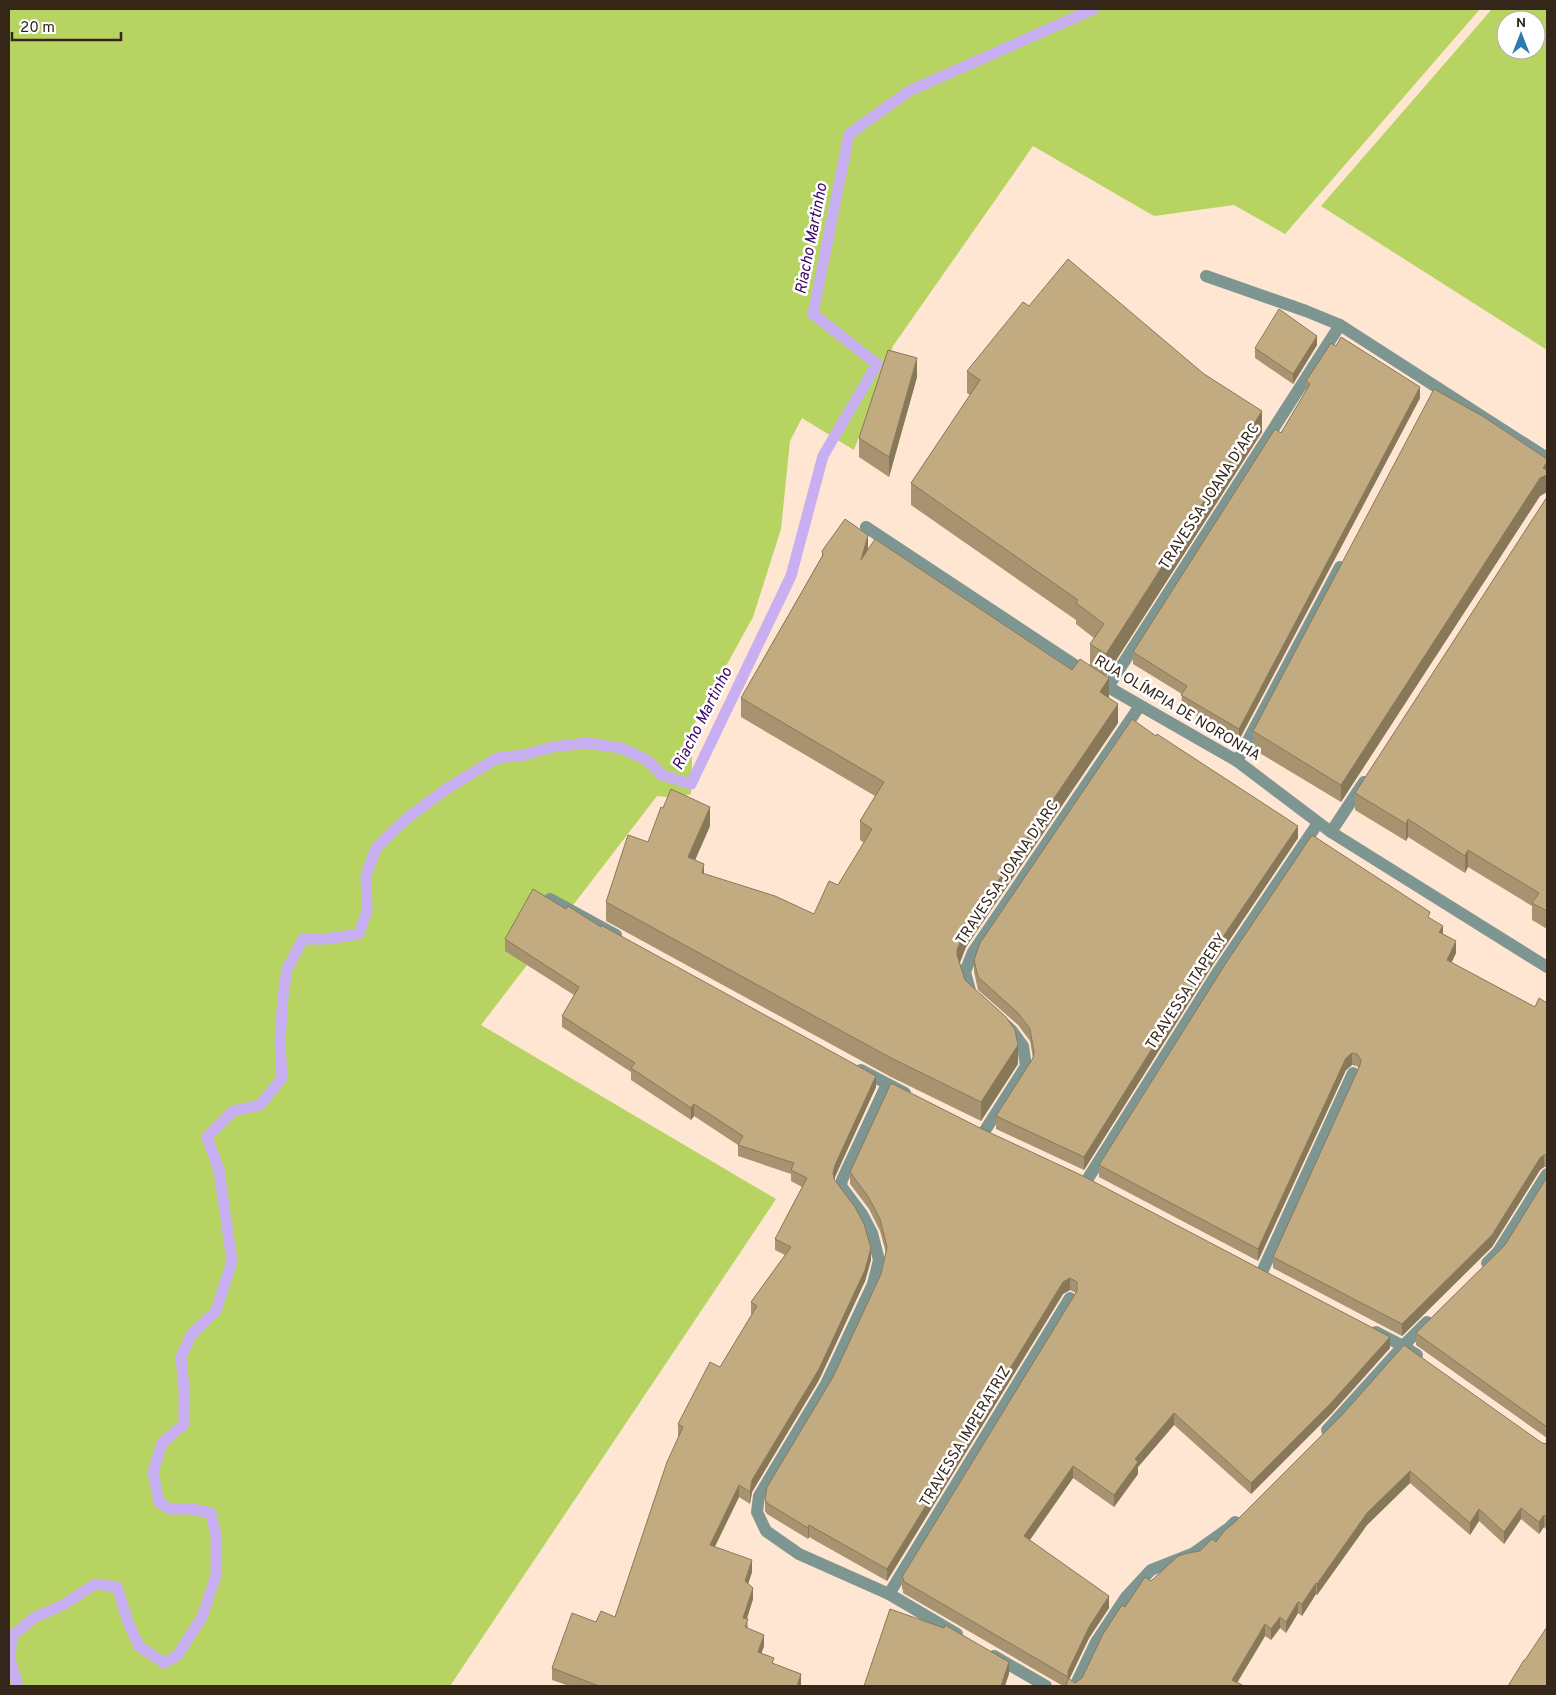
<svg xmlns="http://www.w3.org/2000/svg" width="1556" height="1695" font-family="Overpass,sans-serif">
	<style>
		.green { fill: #b7d362; fill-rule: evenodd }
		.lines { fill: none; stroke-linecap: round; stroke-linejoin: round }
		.stream { stroke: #c8aff1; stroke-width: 11 }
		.lane { stroke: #7e9691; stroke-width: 12 }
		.street { stroke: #7e9691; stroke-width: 12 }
		.wall { fill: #a7936f }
		.shaded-wall { fill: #88785a }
		.building { fill: #c2ab81; stroke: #88785a }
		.labels { text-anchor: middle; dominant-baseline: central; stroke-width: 5; stroke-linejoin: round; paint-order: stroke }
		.street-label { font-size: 15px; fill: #35261a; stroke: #fff }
		.water-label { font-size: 16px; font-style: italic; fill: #3b0469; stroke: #fff }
	</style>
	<rect width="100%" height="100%" fill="#fee6d2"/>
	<g class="green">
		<polygon points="9,9 1480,9 1285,234 1234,205 1154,216 1033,146 893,346 854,450 802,418 790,441 781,529 753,617 693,726 691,794 678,798 657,796 481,1025 776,1199 450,1686 9,1686"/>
		<path d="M1492,9H1547V350L1321,206ZM1506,20H1536V50H1506Z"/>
	</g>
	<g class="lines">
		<polyline class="stream" points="18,1686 10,1660 12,1636 35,1617 63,1605 95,1584 117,1587 128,1622 139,1646 164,1663 177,1656 202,1617 216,1575 216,1536 211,1513 191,1509 170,1509 159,1502 153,1472 162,1443 184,1424 184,1389 181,1357 191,1335 216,1311 232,1261 219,1170 207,1137 233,1111 260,1105 282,1078 280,1041 283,996 287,969 303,939 325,939 359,934 367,910 366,875 376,848 406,819 446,789 497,758 524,755 552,747 587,743 621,748 647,760 662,775 691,784 791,576 823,456 877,364 813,314 849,134 909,91 1094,9"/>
		<g class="lane">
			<polyline points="1237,761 1340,567"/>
			<polyline points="1262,1272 1353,1073"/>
			<polyline points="889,1594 1070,1298"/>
		</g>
		<g class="street">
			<polyline points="1206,276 1306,311 1340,325 1547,458"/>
			<polyline points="866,527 1108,687 1237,761 1331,832 1547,967"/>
			<polyline points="1108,687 1340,325"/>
			<polyline points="1331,832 1364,782"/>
			<polyline points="550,899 616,935"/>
			<polyline points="974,997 971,994 965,972 973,952 1139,707"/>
			<polyline points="861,1070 905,1093"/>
			<polyline points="887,1084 842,1180 841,1186 862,1214 872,1233 879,1260 873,1284 826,1384 759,1496 757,1512 766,1531 799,1554 889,1594 957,1634"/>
			<polyline points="984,1132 1026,1066 1023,1046 1012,1031 1006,1025"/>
			<polyline points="1087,1180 1219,970 1318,823"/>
			<polyline points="1487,1263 1498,1252 1547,1174"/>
			<polyline points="1376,1332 1403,1346 1417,1355"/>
			<polyline points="1327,1430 1403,1346 1427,1322"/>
			<polyline points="994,1656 1046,1686"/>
			<polyline points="1075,1686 1096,1642 1126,1597 1151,1570 1194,1553 1229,1528 1235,1522"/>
		</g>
	</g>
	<g class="wall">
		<polygon points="1029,306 1262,432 1106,676 1109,698 1118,723 966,947 960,963 965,980 1018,1064 981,1121 891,1077 606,921 606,902 648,842 710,826 695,860 704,874 814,914 838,885 864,843 860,840 860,821 875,796 741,717 741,698 822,556 822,551 868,550 1072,670 1090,665 1090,644 1094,638 1076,624 1076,620 911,505 911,483 970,395 967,393 967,371"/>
		<polygon points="1317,345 1293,384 1255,358 1255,348"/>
		<polygon points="917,377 889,477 859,457 859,438"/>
		<polygon points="1306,381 1420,398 1239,740 1181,707 1182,694 1133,664 1133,652 1281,433 1306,391"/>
		<polygon points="1547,459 1547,492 1540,496 1341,802 1253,749 1253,731"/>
		<polygon points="1547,497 1547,929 1532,920 1532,906 1468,867 1465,873 1408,837 1406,841 1355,810 1355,793"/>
		<polygon points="1298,838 1212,966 1084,1170 996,1129 996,1116 1033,1058 1030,1041 1018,1025 978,990 974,972 974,960"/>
		<polygon points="566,909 601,927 876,1087 834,1178 871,1260 865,1281 819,1380 752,1492 750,1504 739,1497 714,1547 752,1572 748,1584 753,1599 747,1619 748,1628 764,1646 761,1653 774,1664 801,1674 801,1686 569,1686 552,1680 552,1668 596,1622 615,1617 679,1436 678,1436 678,1424 720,1367 752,1314 751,1314 751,1302 785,1255 775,1250 775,1239 802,1187 791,1181 791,1174 738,1156 738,1145 694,1116 691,1120 631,1080 631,1072 562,1027 562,1016 574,995 505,951 505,939"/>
		<polygon points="1430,919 1456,953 1451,963 1535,1007 1547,1003 1547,1167 1544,1167 1540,1170 1492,1247 1402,1336 1273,1268 1273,1257 1359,1069 1357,1066 1352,1065 1346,1070 1258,1261 1099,1177 1099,1165"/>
		<polygon points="850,1172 1390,1348 1331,1414 1251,1494 1174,1425 1138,1467 1138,1474 1114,1507 1073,1478 1030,1540 1109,1608 1089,1638 1069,1679 1075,1683 1082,1678 1125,1607 1151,1581 1216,1542 1343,1414 1547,1444 1547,1530 1544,1527 1539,1534 1521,1519 1504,1544 1479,1521 1470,1535 1410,1483 1367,1525 1317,1595 1316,1594 1302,1616 1298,1613 1286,1633 1280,1628 1271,1640 1265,1636 1237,1683 1244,1686 1063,1686 903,1593 903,1590 902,1589 902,1577 1076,1293 1070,1290 1063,1294 887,1581 809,1537 808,1539 767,1514 765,1511 765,1499 833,1377 881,1274 886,1253 880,1231 869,1209 850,1184"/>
		<polygon points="1547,1177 1547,1438 1416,1345 1416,1333 1505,1245"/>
	</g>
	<g class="shaded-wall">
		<polygon points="1317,336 1317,345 1293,384 1293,374"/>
		<polygon points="917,358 917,377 889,477 889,457"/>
		<polygon points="1420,387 1420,398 1239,740 1239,729"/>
		<polygon points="1262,411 1262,432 1106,676 1106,654"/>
		<polygon points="1547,462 1547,492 1540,496 1341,802 1341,785"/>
		<polygon points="868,535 868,554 861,560"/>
		<polygon points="1109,678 1109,697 1100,711 1100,692"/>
		<polygon points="1118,704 1118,723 966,947 957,969 957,950 966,928"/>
		<polygon points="710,807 710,826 688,876 688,857"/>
		<polygon points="1408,819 1408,837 1406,841 1406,824"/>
		<polygon points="1298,826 1298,838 1212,966 1084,1170 1084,1157 1212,953"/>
		<polygon points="1468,850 1468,867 1465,873 1465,856"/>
		<polygon points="704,864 704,883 702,873"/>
		<polygon points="1443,926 1443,937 1439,932"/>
		<polygon points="1456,941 1456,953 1447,972 1447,960"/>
		<polygon points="1018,1045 1018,1064 981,1121 981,1102"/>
		<polygon points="1352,1053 1352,1065 1346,1070 1258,1261 1258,1249 1346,1058"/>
		<polygon points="876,1076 876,1087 835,1177 833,1185 833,1173 835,1165"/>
		<polygon points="694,1104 694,1116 691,1120 691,1108"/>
		<polygon points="1544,1155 1544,1167 1540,1170 1492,1247 1402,1336 1402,1324 1540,1158"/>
		<polygon points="871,1248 871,1260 865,1281 819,1380 752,1492 750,1504 750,1492 752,1480"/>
		<polygon points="1070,1278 1070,1290 1063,1294 887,1581 887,1569 1063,1282"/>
		<polygon points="1390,1337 1390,1348 1331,1414 1251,1494 1251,1483"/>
		<polygon points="1174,1413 1174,1425 1138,1467 1138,1474 1114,1507 1114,1495 1135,1459"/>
		<polygon points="1073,1466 1073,1478 1024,1548 1024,1536"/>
		<polygon points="1410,1471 1410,1483 1367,1525 1317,1595 1317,1584 1367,1513"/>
		<polygon points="739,1485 739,1497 710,1557 710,1545"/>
		<polygon points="1521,1508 1521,1519 1504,1544 1504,1532"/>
		<polygon points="1479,1509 1479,1521 1470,1535 1470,1523"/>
		<polygon points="1544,1515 1544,1527 1539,1534 1539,1522"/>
		<polygon points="809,1525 809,1537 808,1539 808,1528"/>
		<polygon points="752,1560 752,1572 745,1593 745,1581"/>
		<polygon points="1316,1583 1316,1594 1302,1616 1302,1604"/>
		<polygon points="753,1588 753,1599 743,1630 743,1618"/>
		<polygon points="1109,1596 1109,1608 1089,1638 1068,1682 1068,1671 1089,1627"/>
		<polygon points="1298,1602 1298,1613 1286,1633 1286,1622"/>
		<polygon points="1280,1617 1280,1628 1271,1640 1271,1629"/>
		<polygon points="1265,1624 1265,1636 1235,1686 1232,1680"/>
		<polygon points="764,1635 764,1646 758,1663 758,1652"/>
		<polygon points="1009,1662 1009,1674 1005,1686 1001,1686"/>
		<polygon points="801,1674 801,1686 797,1686"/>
	</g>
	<g class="building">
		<polygon points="1068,259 1204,374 1262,411 1106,654 1090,644 1104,624 1076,603 1078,600 911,483 980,380 967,371 1023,302 1029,306"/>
		<polygon points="1279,309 1317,336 1293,374 1255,348"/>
		<polygon points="1341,337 1420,387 1239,729 1181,695 1187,686 1133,652 1275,429 1281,433 1310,384 1306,381 1331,343 1336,346"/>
		<polygon points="888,350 917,358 889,457 859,438"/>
		<polygon points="1434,389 1484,417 1547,459 1547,462 1543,468 1547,470 1547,475 1540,478 1341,785 1253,731"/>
		<polygon points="1547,497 1547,911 1532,903 1539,893 1468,850 1465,856 1408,819 1406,824 1355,793"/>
		<polygon points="845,519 868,535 861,560 875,539 1072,670 1080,659 1109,678 1100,692 1118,704 966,928 957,950 957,955 965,980 1006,1017 1015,1030 1018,1045 981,1102 891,1058 606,902 628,835 648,842 661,807 663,808 671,789 710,807 688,857 704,864 702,873 775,896 814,914 829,881 838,885 872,829 860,821 884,782 741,698 823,555 822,551"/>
		<polygon points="1132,719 1156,736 1157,734 1298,826 1212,953 1084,1157 996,1116 1033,1058 1034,1052 1030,1029 1018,1013 978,977 974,960 980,943"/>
		<polygon points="1312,835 1430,912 1428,917 1443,926 1439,932 1456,941 1447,960 1535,1007 1539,998 1547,1003 1547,1155 1544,1155 1540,1158 1492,1235 1402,1324 1273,1257 1360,1065 1361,1060 1357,1054 1352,1053 1346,1058 1258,1249 1099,1165 1226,963"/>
		<polygon points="533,889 566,909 568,906 601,927 601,925 876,1076 835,1165 833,1173 834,1179 855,1207 864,1224 871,1248 865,1270 819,1369 752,1480 750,1492 739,1485 710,1545 752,1560 745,1581 753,1588 743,1618 748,1619 745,1627 764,1635 758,1652 774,1658 772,1663 801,1674 797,1686 599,1686 552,1668 572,1613 596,1622 601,1611 615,1617 667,1462 683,1427 678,1424 710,1362 720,1367 757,1306 751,1302 791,1247 775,1239 807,1178 791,1170 794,1163 738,1145 743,1136 694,1104 691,1108 631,1068 635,1063 562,1016 579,987 505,939"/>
		<polygon points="891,1083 980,1128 1083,1176 1390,1337 1331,1403 1251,1483 1174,1413 1135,1459 1138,1462 1114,1495 1073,1466 1024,1536 1109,1596 1089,1627 1068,1671 1068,1677 903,1581 904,1579 902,1577 1077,1291 1077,1282 1070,1278 1063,1282 887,1569 809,1525 808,1528 767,1503 765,1499 767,1487 833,1377 881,1274 887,1247 880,1219 869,1198 850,1172"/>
		<polygon points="1547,1177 1547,1427 1416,1333 1505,1245"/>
		<polygon points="1404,1345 1542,1443 1547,1444 1547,1518 1544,1515 1539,1522 1521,1508 1504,1532 1479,1509 1470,1523 1410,1471 1367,1513 1317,1584 1316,1583 1302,1604 1298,1602 1286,1622 1280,1617 1271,1629 1265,1624 1232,1680 1244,1686 1066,1686 1068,1678 1075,1683 1082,1678 1103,1634 1122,1605 1125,1607 1145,1577 1151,1581 1178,1556 1188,1553 1200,1551 1212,1539 1216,1542 1225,1530 1235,1522 1343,1414"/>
		<polygon points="890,1609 944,1628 945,1625 1009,1662 1001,1686 864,1686"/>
		<polygon points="1547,1627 1547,1686 1508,1686 1524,1660 1525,1660"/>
	</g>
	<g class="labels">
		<g class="street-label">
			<text transform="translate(1210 497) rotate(-57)">TRAVESSA JOANA D'ARC</text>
			<text transform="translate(1177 709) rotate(31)">RUA OLÍMPIA DE NORONHA</text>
			<text transform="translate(1008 873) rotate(-56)">TRAVESSA JOANA D'ARC</text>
			<text transform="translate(1187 992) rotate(-57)">TRAVESSA ITAPERY</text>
			<text transform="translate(966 1437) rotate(-59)">TRAVESSA IMPERATRIZ</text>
		</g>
		<g class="water-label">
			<text transform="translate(812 239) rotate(-79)">Riacho Martinho</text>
			<text transform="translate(703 719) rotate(-63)">Riacho Martinho</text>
		</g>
	</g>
	<rect width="1556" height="1695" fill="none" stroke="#35261a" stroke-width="20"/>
	<g transform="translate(1521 35)"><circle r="24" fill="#ffffff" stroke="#aea8a3"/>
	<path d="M0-4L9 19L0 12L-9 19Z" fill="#2e7cae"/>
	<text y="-8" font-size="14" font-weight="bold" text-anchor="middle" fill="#35261a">N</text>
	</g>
	<path d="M12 32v8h109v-8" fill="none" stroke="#35261a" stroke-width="2.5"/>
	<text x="20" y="32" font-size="15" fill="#35261a" stroke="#ffffff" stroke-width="4" paint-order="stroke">20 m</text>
</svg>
